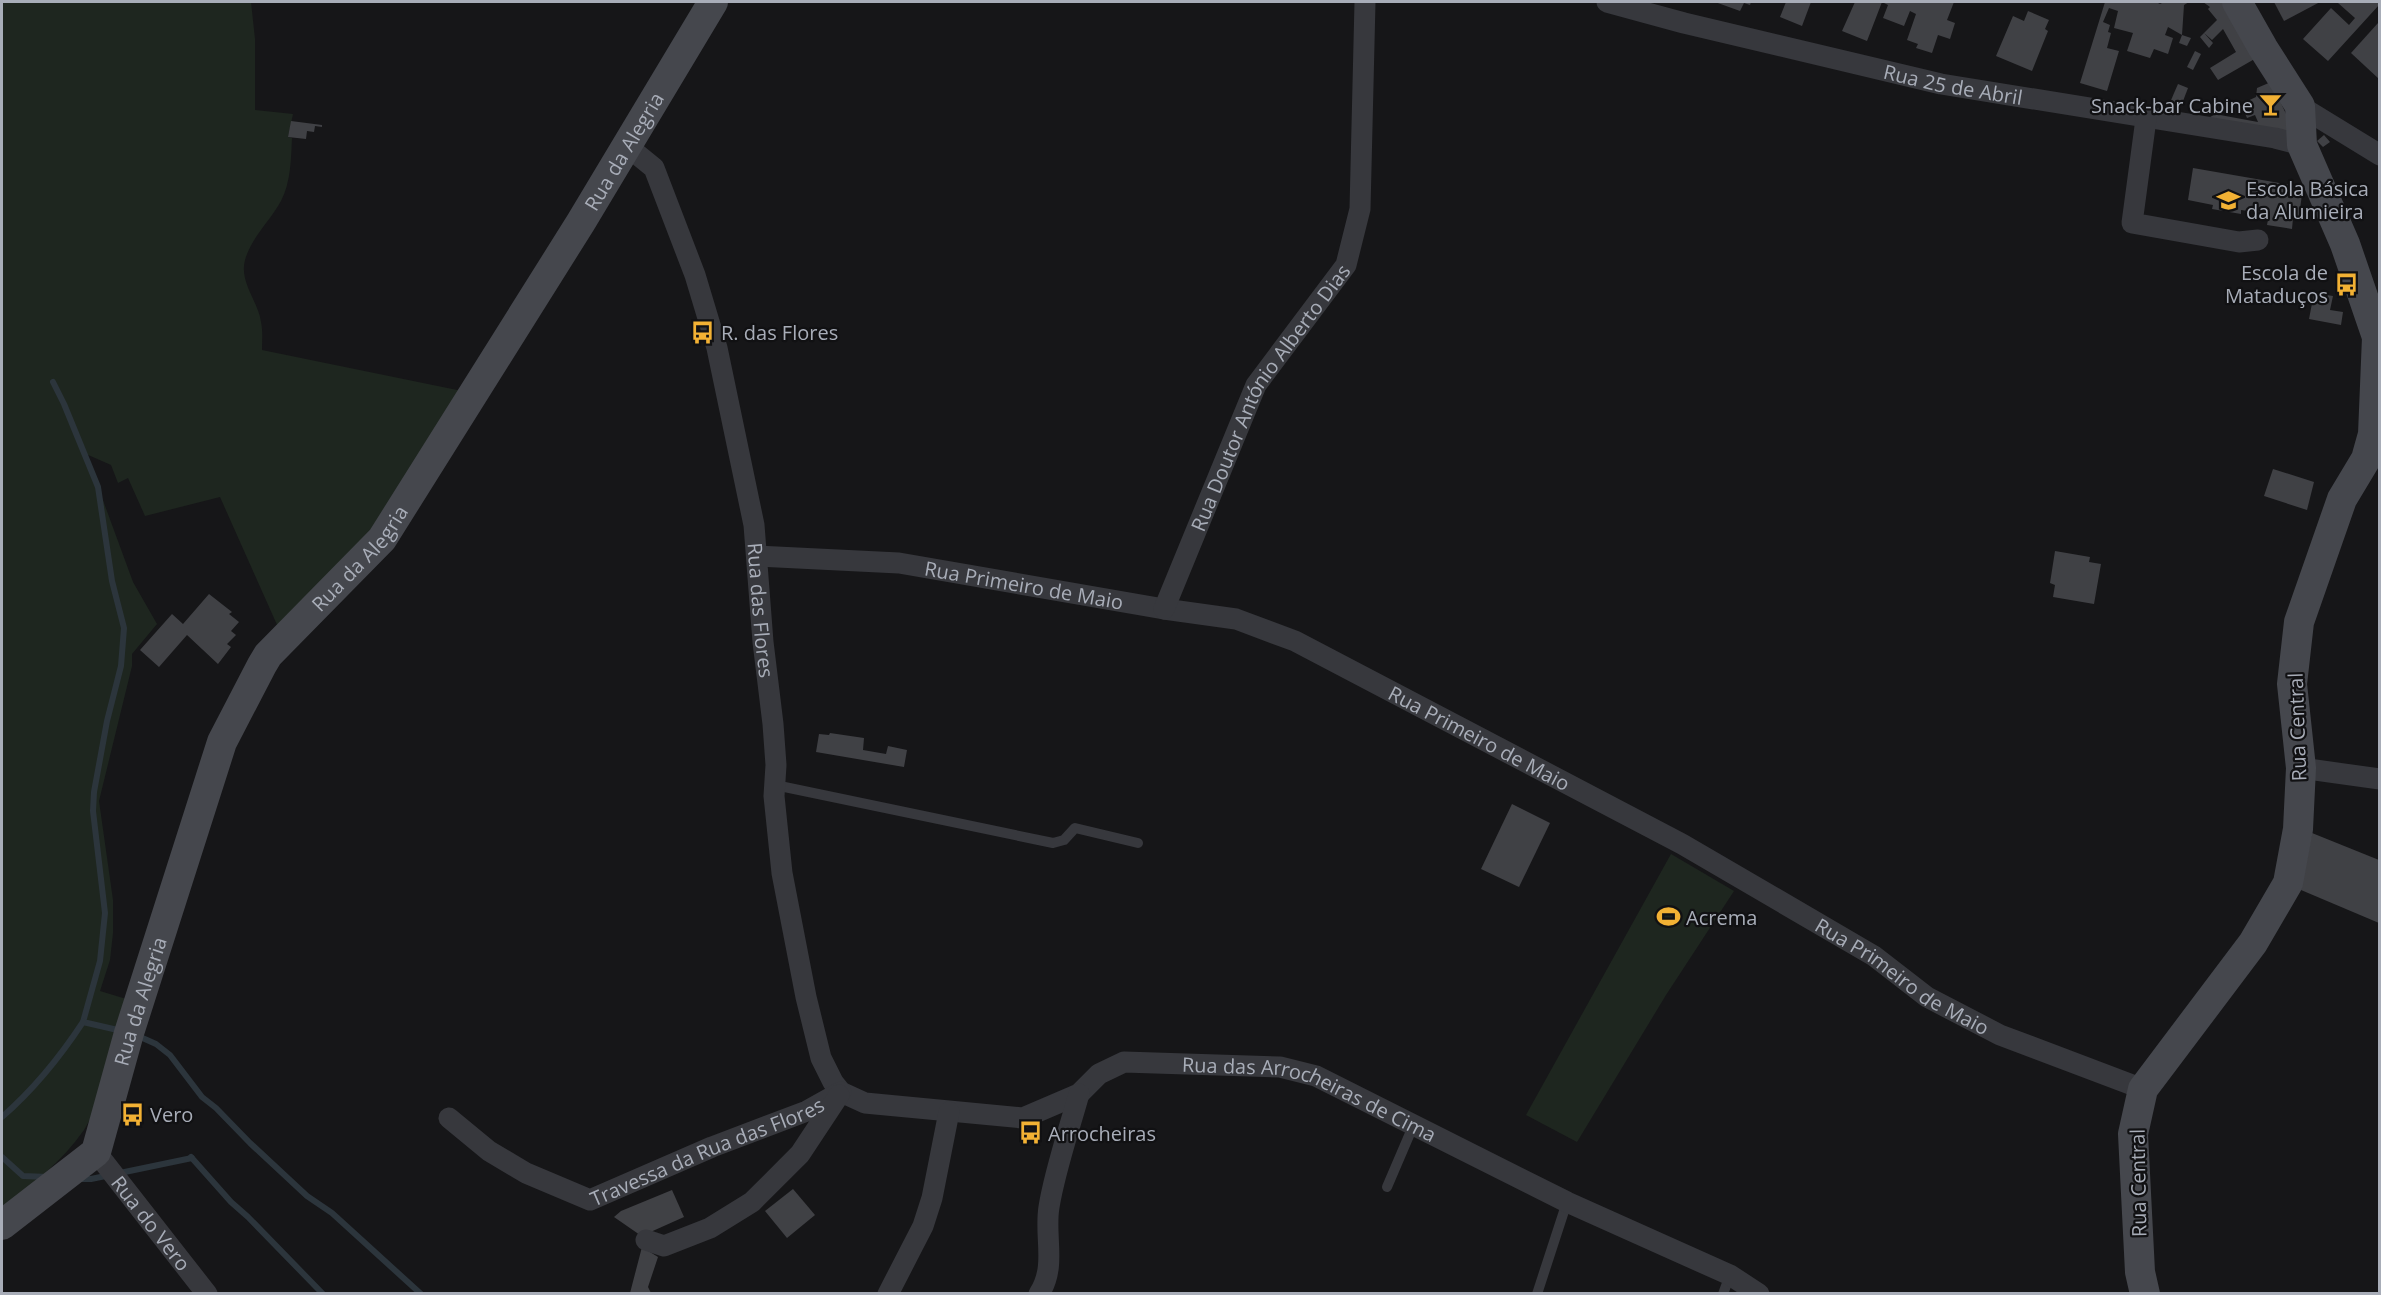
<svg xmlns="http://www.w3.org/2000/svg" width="2381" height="1295" font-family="'Open Sans',sans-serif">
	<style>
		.green { fill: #1e261f }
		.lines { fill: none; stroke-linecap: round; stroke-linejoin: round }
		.stream { stroke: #2c353c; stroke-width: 6 }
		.building { fill: #404145 }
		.lane { stroke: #37383d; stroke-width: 10 }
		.street { stroke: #37383d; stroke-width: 21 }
		.secondary { stroke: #45474d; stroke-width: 30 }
		.labels { text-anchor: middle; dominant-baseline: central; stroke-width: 4.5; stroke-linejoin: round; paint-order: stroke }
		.street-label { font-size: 20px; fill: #a8adb8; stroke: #111113 }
		.poi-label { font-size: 20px; fill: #a8adb8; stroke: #111113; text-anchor: start }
	</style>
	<rect width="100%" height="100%" fill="#161618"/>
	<g class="green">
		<path d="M2,2H251L255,39V110L293,114L288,137L292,138C291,158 291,182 281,201C270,221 251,238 245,260C239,282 258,301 261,322C263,331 262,341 262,350L462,391L368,536L278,627L220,497L145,516L128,478L118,483L111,465L86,454L133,582L157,624L132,654V666L99,801L113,900V933L110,960L100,991L133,1001C119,1039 105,1097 84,1130C62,1162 31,1185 2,1209Z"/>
		<polygon points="1671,854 1734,891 1666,995 1577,1142 1526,1115"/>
	</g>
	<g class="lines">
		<g class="stream">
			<polyline points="53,382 64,404 98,487 112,581 124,628 121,666 107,721 94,792 93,811 105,913 100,961 83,1022 122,1031"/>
			<polyline points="138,1036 156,1044 170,1055 202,1097 216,1108 250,1143 307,1196 332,1213 421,1294"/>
			<path d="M2,1117C33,1090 60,1057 83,1022"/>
			<polyline points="2,1157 23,1176 48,1177"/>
			<polyline points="191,1157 231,1202 248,1217 323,1294"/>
			<polyline points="79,1179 91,1179 192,1158"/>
		</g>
	</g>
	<g class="building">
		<polygon points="1715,2 1751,2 1750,5 1744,3 1740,11"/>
		<polygon points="1786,2 1811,2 1802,26 1780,17"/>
		<polygon points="1855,2 1954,2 1947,20 1955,23 1950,39 1938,35 1932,53 1916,48 1918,44 1907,40 1916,14 1910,11 1904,26 1883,18 1888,5 1882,2 1867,41 1842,31"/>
		<polygon points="2105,2 2156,2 2160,4 2164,2 2189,2 2184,5 2182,35 2168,27 2165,35 2173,38 2168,54 2154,49 2150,58 2127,51 2133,33 2114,28 2118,11 2109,8 2103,22 2110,25 2108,32 2111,33 2107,48 2119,51 2107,91 2080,83"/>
		<polygon points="2203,2 2225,2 2258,57 2218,80 2210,68 2236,52 2223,29 2212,40 2204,33 2213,43 2209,48 2200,37 2217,20 2208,9 2210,7"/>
		<polygon points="2274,2 2320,2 2284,21"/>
		<polygon points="2340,2 2379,2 2379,5 2328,61 2303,39 2331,8 2349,25 2355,18 2338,3"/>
		<polygon points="2028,11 2049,20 2045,29 2048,31 2032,71 1996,56 2013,16 2024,21"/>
		<polygon points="2378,23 2379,24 2379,79 2351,53"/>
		<polygon points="2182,35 2191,38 2187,46 2179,43"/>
		<polygon points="2195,51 2201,54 2193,70 2187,67"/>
		<polygon points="2271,82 2287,116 2289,131 2208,118 2220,112 2220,115 2258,122 2255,115 2247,118 2241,104 2256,97 2257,88"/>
		<polygon points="2178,84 2188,88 2180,109 2168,107"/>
		<polygon points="291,121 322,125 322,127 315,126 314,132 307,131 306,139 288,137"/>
		<polygon points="2324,135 2330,142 2323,147 2317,141"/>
		<polygon points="2193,168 2303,187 2300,209 2303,210 2301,220 2293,218 2292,229 2267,225 2269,214 2241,210 2241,214 2212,209 2213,205 2188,200"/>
		<polygon points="2314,293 2333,296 2330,310 2343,312 2341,325 2309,319"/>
		<polygon points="2273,469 2314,482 2307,510 2264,496"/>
		<polygon points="2055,551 2090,557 2089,562 2101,564 2094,604 2053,597 2055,585 2050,583"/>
		<polygon points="209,594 232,612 229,614 239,622 231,631 236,635 227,644 231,647 218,664 187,635 159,667 140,650 172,614 183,624"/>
		<polygon points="830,733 864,738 863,750 886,754 888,746 907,750 904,767 816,752 819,734 829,735"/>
		<polygon points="1512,804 1550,823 1519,887 1481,869"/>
		<polygon points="2312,833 2379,860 2379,923 2301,890"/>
		<polygon points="793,1189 815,1215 787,1238 765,1211"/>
		<polygon points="672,1190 684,1217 646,1234 640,1235 614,1217 621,1211"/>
		<polygon points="642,1247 658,1257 648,1287 651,1293 630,1293"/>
	</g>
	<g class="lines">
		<g class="lane">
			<polyline points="775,785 1053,843 1064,840 1075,828 1138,843"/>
			<polyline points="1387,1187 1414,1124"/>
			<polyline points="1537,1294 1567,1202"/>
			<polyline points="1723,1294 1730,1275"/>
		</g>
		<g class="street">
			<path id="s1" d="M1607,2L1684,23L1941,84L2275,138L2302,145"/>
			<polyline points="2300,106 2380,155"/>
			<polyline points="2146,119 2132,223 2239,242 2258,240"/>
			<path id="s2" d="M627,146L654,168L695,275L717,348L754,525L763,642L773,724L776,765L774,796L782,873L806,997L821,1058L833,1082L841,1092L865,1103L1023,1118L1079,1094L1099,1074L1124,1062L1280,1067L1316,1076L1567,1202L1730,1275L1759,1294"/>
			<path id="s3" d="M758,556L899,563L1164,609L1236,619L1295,641L1682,844L1874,956L1927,997L2000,1035L2143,1089"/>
			<path id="s4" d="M1164,609L1256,385L1346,265L1360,209L1365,2"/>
			<polyline points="2301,768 2380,779"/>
			<path id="s5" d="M449,1118L489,1151L526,1173L590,1200L712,1147L807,1111L841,1092"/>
			<path id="s6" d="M96,1152L207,1294"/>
			<polyline points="646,1240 664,1246 710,1228 752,1202 800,1154 839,1095"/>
			<polyline points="888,1294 923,1226 932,1198 949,1112"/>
			<path d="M1039,1294C1057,1266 1044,1237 1049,1207C1055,1170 1069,1130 1079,1094"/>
		</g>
		<g class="secondary">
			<path id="s7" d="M2,1225L96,1152L129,1033L222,742L262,665L268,655L382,539L581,222L713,2"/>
			<polyline points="2145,1294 2140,1272 2133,1134 2143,1089 2253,943 2288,883 2298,829 2301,768 2292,684 2299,622 2342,499 2366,459 2373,434 2377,337 2345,244 2302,145 2300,106 2263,48 2237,2"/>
		</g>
	</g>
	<defs>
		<symbol id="bar-bare" viewBox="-9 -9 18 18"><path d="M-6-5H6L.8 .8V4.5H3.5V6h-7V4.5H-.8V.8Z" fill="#f2b134" stroke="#111113" stroke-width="2.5" paint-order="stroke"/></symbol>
		<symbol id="school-bare" viewBox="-9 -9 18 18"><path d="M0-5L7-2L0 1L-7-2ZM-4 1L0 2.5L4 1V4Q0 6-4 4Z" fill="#f2b134" stroke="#111113" stroke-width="2.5" paint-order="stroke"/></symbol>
		<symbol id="bus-bare" viewBox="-9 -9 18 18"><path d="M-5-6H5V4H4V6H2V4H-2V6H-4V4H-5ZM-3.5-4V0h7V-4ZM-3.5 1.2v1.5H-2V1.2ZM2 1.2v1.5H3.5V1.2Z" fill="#f2b134" stroke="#111113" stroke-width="2.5" paint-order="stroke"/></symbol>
		<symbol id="stadium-bare" viewBox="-9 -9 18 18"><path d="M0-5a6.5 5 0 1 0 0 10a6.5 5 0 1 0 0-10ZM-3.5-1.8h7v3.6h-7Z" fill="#f2b134" stroke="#111113" stroke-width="2.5" paint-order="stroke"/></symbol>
	</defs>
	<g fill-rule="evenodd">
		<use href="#bar-bare" x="2254" y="88" width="33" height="33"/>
		<use href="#school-bare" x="2212" y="184" width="33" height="33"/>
		<use href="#bus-bare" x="2330" y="268" width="33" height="33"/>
		<use href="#bus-bare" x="686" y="316" width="33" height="33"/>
		<use href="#stadium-bare" x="1652" y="900" width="33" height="33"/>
		<use href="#bus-bare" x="116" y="1098" width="33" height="33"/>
		<use href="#bus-bare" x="1014" y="1116" width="33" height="33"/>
	</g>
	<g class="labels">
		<g class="street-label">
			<text stroke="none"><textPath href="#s1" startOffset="356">Rua 25 de Abril</textPath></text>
			<text stroke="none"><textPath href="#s7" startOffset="1266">Rua da Alegria</textPath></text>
			<text stroke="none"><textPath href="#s4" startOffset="238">Rua Doutor António Alberto Dias</textPath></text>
			<text stroke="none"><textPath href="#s7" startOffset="780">Rua da Alegria</textPath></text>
			<text stroke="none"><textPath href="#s3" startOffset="268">Rua Primeiro de Maio</textPath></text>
			<text stroke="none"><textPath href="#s2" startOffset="492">Rua das Flores</textPath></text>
			<text transform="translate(2297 727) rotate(-92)">Rua Central</text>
			<text stroke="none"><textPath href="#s3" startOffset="754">Rua Primeiro de Maio</textPath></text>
			<text stroke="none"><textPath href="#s3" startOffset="1240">Rua Primeiro de Maio</textPath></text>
			<text stroke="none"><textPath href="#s7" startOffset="276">Rua da Alegria</textPath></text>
			<text stroke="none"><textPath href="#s2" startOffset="1479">Rua das Arrocheiras de Cima</textPath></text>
			<text stroke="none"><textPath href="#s5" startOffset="291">Travessa da Rua das Flores</textPath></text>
			<text transform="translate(2138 1183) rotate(-91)">Rua Central</text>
			<text stroke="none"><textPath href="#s6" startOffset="90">Rua do Vero</textPath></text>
		</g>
		<g class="poi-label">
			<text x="2253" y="105" text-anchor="end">Snack-bar Cabine</text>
			<text x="2246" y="188">Escola Básica<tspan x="2246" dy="23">da Alumieira</tspan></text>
			<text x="2328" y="272" text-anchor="end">Escola de<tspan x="2328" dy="23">Mataduços</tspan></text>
			<text x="721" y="332">R. das Flores</text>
			<text x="1686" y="917">Acrema</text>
			<text x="150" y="1114">Vero</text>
			<text x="1048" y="1133">Arrocheiras</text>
		</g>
	</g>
	<rect width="2381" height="1295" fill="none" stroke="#a8adb8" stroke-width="6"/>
</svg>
